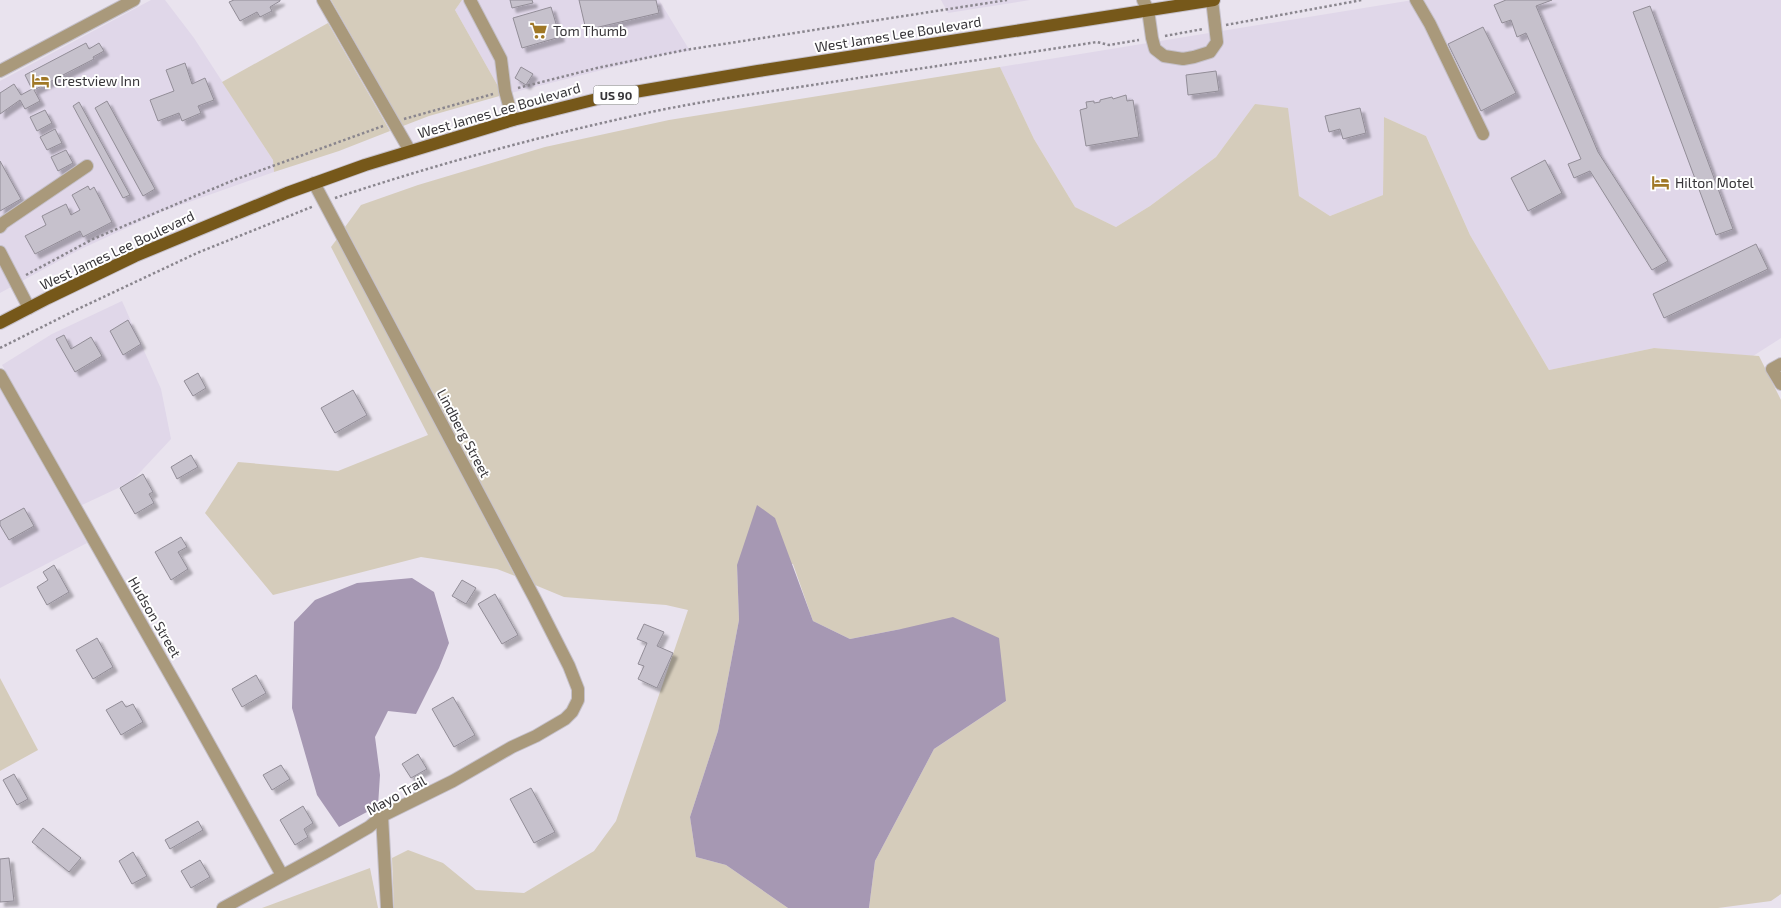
<svg xmlns="http://www.w3.org/2000/svg" width="1781" height="908" font-family="'Exo 2',sans-serif">
	<style>
		.built { fill: #e0d7e9 }
		.green { fill: #d5ccbb }
		.water { fill: #a698b3 }
		.building { fill: #c6c1cc; stroke: #928d97; filter: url(#shadow) }
		.lines { fill: none; stroke-linecap: round; stroke-linejoin: round }
		.minor-casing { stroke: #c5c0ca; stroke-width: 14 }
		.major-casing { stroke: #c5c0ca; stroke-width: 14 }
		.path { stroke: #8a868e; stroke-width: 2.5; stroke-dasharray: 2.5 2.5; stroke-linecap: butt }
		.minor { stroke: #a9997b; stroke-width: 12 }
		.major { stroke: #76581a; stroke-width: 12 }
		.labels { text-anchor: middle; dominant-baseline: central; stroke-width: 4; stroke-linejoin: round; paint-order: stroke }
		.shield { fill: #fff; stroke: #737274; stroke-width: 1 }
		.shield-label { font-size: 12px; font-weight: bold; fill: #373539 }
		.poi-label { font-size: 14px; fill: #373539; stroke: #fff; text-anchor: start }
		.street-label { font-size: 14px; fill: #373539; stroke: #fff }
	</style>
	<defs>
		<filter id="shadow"><feDropShadow dx="4.5" dy="4.5" stdDeviation="1" flood-color="#0004"/></filter>
	</defs>
	<rect width="100%" height="100%" fill="#e9e3ee"/>
	<g class="built">
		<polygon points="151,0 165,0 194,38 273,160 274,172 161,212 79,250 0,293 0,81"/>
		<polygon points="462,0 659,0 690,51 665,54 503,95 455,10"/>
		<polygon points="941,0 1030,0 948,13"/>
		<polygon points="1413,0 1781,0 1781,338 1753,356 1654,348 1549,370 1470,235 1426,136 1384,117 1383,195 1330,216 1299,196 1293,160 1255,104 1216,157 1150,206 1116,227 1075,207 1034,139 1000,67"/>
		<polygon points="122,301 161,389 171,439 131,482 82,505 2,365 52,334"/>
		<polygon points="0,389 87,543 0,588"/>
	</g>
	<g class="green">
		<polygon points="331,0 462,0 455,10 503,95 429,116 403,126"/>
		<polygon points="328,23 390,131 339,151 274,172 273,160 222,82"/>
		<polygon points="1000,67 1034,139 1075,207 1116,227 1150,206 1216,157 1255,104 1288,108 1299,196 1330,216 1383,195 1384,117 1426,136 1470,235 1549,370 1654,348 1759,356 1781,400 1781,894 1771,901 1718,908 869,908 875,861 934,749 1006,701 901,629 850,639 813,621 793,564 737,565 739,620 718,731 690,817 696,857 726,865 788,908 394,908 392,858 408,850 443,863 476,890 524,893 594,851 616,821 688,610 666,605 564,597 535,585 345,227 361,205 418,185 545,147 669,120"/>
		<polygon points="337,239 515,576 497,569 421,557 273,595 205,513 238,462 338,471 428,435 331,247"/>
		<polygon points="0,678 38,750 0,771"/>
		<polygon points="370,868 378,908 262,908"/>
	</g>
	<g class="water">
		<polygon points="757,505 775,518 813,621 850,639 901,629 953,617 999,638 1006,701 934,749 875,861 869,908 788,908 726,865 696,857 690,817 718,731 739,620 737,565"/>
		<polygon points="412,578 434,592 449,643 439,668 416,714 388,711 375,737 380,775 378,806 339,827 317,795 292,708 294,622 315,600 357,583"/>
	</g>
	<g class="building">
		<polygon points="234,0 280,0 280,1 270,7 272,11 260,17 257,12 240,21 229,2"/>
		<polygon points="510,0 532,0 533,3 512,8"/>
		<polygon points="579,0 656,0 659,13 586,30"/>
		<polygon points="1506,0 1552,0 1536,6 1598,152 1668,261 1652,270 1590,171 1574,178 1568,164 1581,159 1526,33 1517,37 1511,20 1502,23 1494,5"/>
		<polygon points="1650,6 1733,229 1716,235 1633,12"/>
		<polygon points="551,7 560,37 522,48 513,18"/>
		<polygon points="1483,27 1516,93 1481,111 1448,44"/>
		<polygon points="86,43 89,49 99,43 104,51 93,57 94,59 34,90 40,101 25,109 20,100 0,114 0,93 14,84 21,95 32,89 25,75"/>
		<polygon points="185,63 192,84 205,78 214,100 198,106 201,113 182,121 179,113 158,121 150,100 174,91 166,70"/>
		<polygon points="521,67 533,74 526,85 515,78"/>
		<polygon points="1216,71 1219,91 1188,95 1186,75"/>
		<polygon points="1126,95 1127,101 1133,100 1139,137 1086,146 1080,110 1087,108 1086,102 1094,101 1094,103 1100,102 1100,100 1112,97 1113,99"/>
		<polygon points="107,101 155,189 143,196 95,108"/>
		<polygon points="79,102 130,195 123,198 73,106"/>
		<polygon points="1360,108 1366,133 1343,139 1340,129 1329,132 1325,116"/>
		<polygon points="45,110 52,123 37,131 30,117"/>
		<polygon points="55,129 62,143 47,150 40,137"/>
		<polygon points="66,150 73,163 58,171 51,157"/>
		<polygon points="1545,160 1562,193 1528,211 1511,178"/>
		<polygon points="0,161 21,199 0,211"/>
		<polygon points="88,186 90,190 94,187 112,222 83,237 80,231 35,254 25,236 46,225 42,216 66,204 71,215 80,210 72,195"/>
		<polygon points="1756,244 1768,269 1664,318 1653,294"/>
		<polygon points="128,320 141,344 123,355 110,331"/>
		<polygon points="64,335 71,349 91,337 102,356 75,372 56,339"/>
		<polygon points="198,373 206,388 193,396 184,381"/>
		<polygon points="353,390 367,415 335,433 321,408"/>
		<polygon points="191,455 198,467 177,479 171,467"/>
		<polygon points="143,474 153,492 149,494 154,503 135,514 120,488"/>
		<polygon points="24,508 34,526 9,540 0,525 0,521"/>
		<polygon points="181,537 187,547 178,552 188,569 171,580 155,552"/>
		<polygon points="54,565 69,592 47,605 37,587 48,580 43,572"/>
		<polygon points="462,580 476,588 466,604 452,596"/>
		<polygon points="495,594 518,635 502,644 478,604"/>
		<polygon points="644,624 664,632 657,646 673,653 657,688 638,679 644,666 638,664 647,643 637,639"/>
		<polygon points="97,638 113,667 93,679 76,650"/>
		<polygon points="256,675 266,693 242,707 232,689"/>
		<polygon points="453,697 475,735 454,747 432,709"/>
		<polygon points="122,701 126,707 133,704 143,722 121,735 106,710"/>
		<polygon points="418,754 427,769 411,778 402,764"/>
		<polygon points="281,765 290,779 272,790 263,775"/>
		<polygon points="14,774 28,799 17,805 3,780"/>
		<polygon points="531,788 555,832 534,843 510,799"/>
		<polygon points="303,806 313,823 304,829 308,837 295,845 280,820"/>
		<polygon points="198,821 203,830 170,849 165,840"/>
		<polygon points="43,828 81,858 69,872 32,842"/>
		<polygon points="133,852 147,876 132,884 119,861"/>
		<polygon points="9,858 14,901 0,902 0,859"/>
		<polygon points="200,860 210,877 191,888 181,871"/>
	</g>
	<g class="lines">
		<defs>
			<g id="minor">
				<polyline points="323,0 410,151"/>
				<polyline points="470,0 501,59 505,91 513,120"/>
				<polyline points="1143,0 1148,10 1152,38 1155,49 1164,56 1183,59 1194,57 1210,52 1217,42 1212,0"/>
				<polyline points="1416,0 1430,24 1483,134"/>
				<polyline points="0,71 134,0"/>
				<polyline points="0,227 3,223 87,166"/>
				<polyline points="0,252 29,308"/>
				<polyline points="1781,364 1772,369 1781,384"/>
				<polyline points="0,375 188,706 282,875"/>
				<polyline points="382,816 387,908"/>
				<polyline points="223,908 324,853 369,827 382,816 453,781 512,747 536,736 565,719 572,712 578,700 578,689 569,666 535,599 314,183"/>
			</g>
			<polyline id="major" points="0,323 48,298 135,256 287,193 365,165 513,120 605,97 758,71 1214,0"/>
		</defs>
		<use href="#minor" class="minor-casing"/>
		<use href="#major" class="major-casing"/>
		<g class="path">
			<polyline points="1226,25 1362,0"/>
			<polyline points="1165,36 1203,29"/>
			<polyline points="518,88 597,68 685,50 1007,0"/>
			<polyline points="404,119 493,94"/>
			<path d="M335,198C440,163 548,134 656,111C719,98 782,90 845,80C929,67 1013,55 1097,42L1109,45L1139,40"/>
			<polyline points="26,275 93,239 234,180 383,126"/>
			<polyline points="0,348 80,308 197,253 314,206"/>
		</g>
		<use href="#minor" class="minor"/>
		<use href="#major" class="major"/>
	</g>
	<defs>
		<symbol id="supermarket-bare" viewBox="-9 -9 18 18"><path d="M-6-5.5h2.5l.6 2H6L4.5 2H-2.5L-4.4-4H-6ZM-1.5 3.2a1.3 1.3 0 1 0 .1 0ZM3 3.2a1.3 1.3 0 1 0 .1 0Z" fill="#a07826" stroke="#fff" stroke-width="2.5" paint-order="stroke"/></symbol>
		<symbol id="hotel-bare" viewBox="-9 -9 18 18"><path d="M-6-4.5h1.5V1H6V5H4.5V3h-9V5H-6ZM-4 0a1.8 1.8 0 1 1 3.6 0ZM.5 0V-2.5h3Q6-2.5 6 0Z" fill="#a07826" stroke="#fff" stroke-width="2.5" paint-order="stroke"/></symbol>
	</defs>
	<g fill-rule="evenodd">
		<use href="#supermarket-bare" x="526" y="18" width="25" height="25"/>
		<use href="#hotel-bare" x="28" y="68" width="25" height="25"/>
		<use href="#hotel-bare" x="1648" y="170" width="25" height="25"/>
	</g>
	<g class="labels">
		<rect class="shield" x="593.5" y="85.5" width="45" height="19" rx="4"/>
		<g class="shield-label">
			<text x="616" y="95">US 90</text>
		</g>
		<g class="poi-label">
			<text x="553" y="30">Tom Thumb</text>
			<text x="54" y="80">Crestview Inn</text>
			<text x="1675" y="182">Hilton Motel</text>
		</g>
		<g class="street-label">
			<text transform="translate(898 34) rotate(-9)">West James Lee Boulevard</text>
			<text transform="translate(499 110) rotate(-16)">West James Lee Boulevard</text>
			<text transform="translate(117 250) rotate(-25)">West James Lee Boulevard</text>
			<text transform="translate(464 433) rotate(62)">Lindberg Street</text>
			<text transform="translate(155 617) rotate(60)">Hudson Street</text>
			<text transform="translate(396 795) rotate(-29)">Mayo Trail</text>
		</g>
	</g>
</svg>
